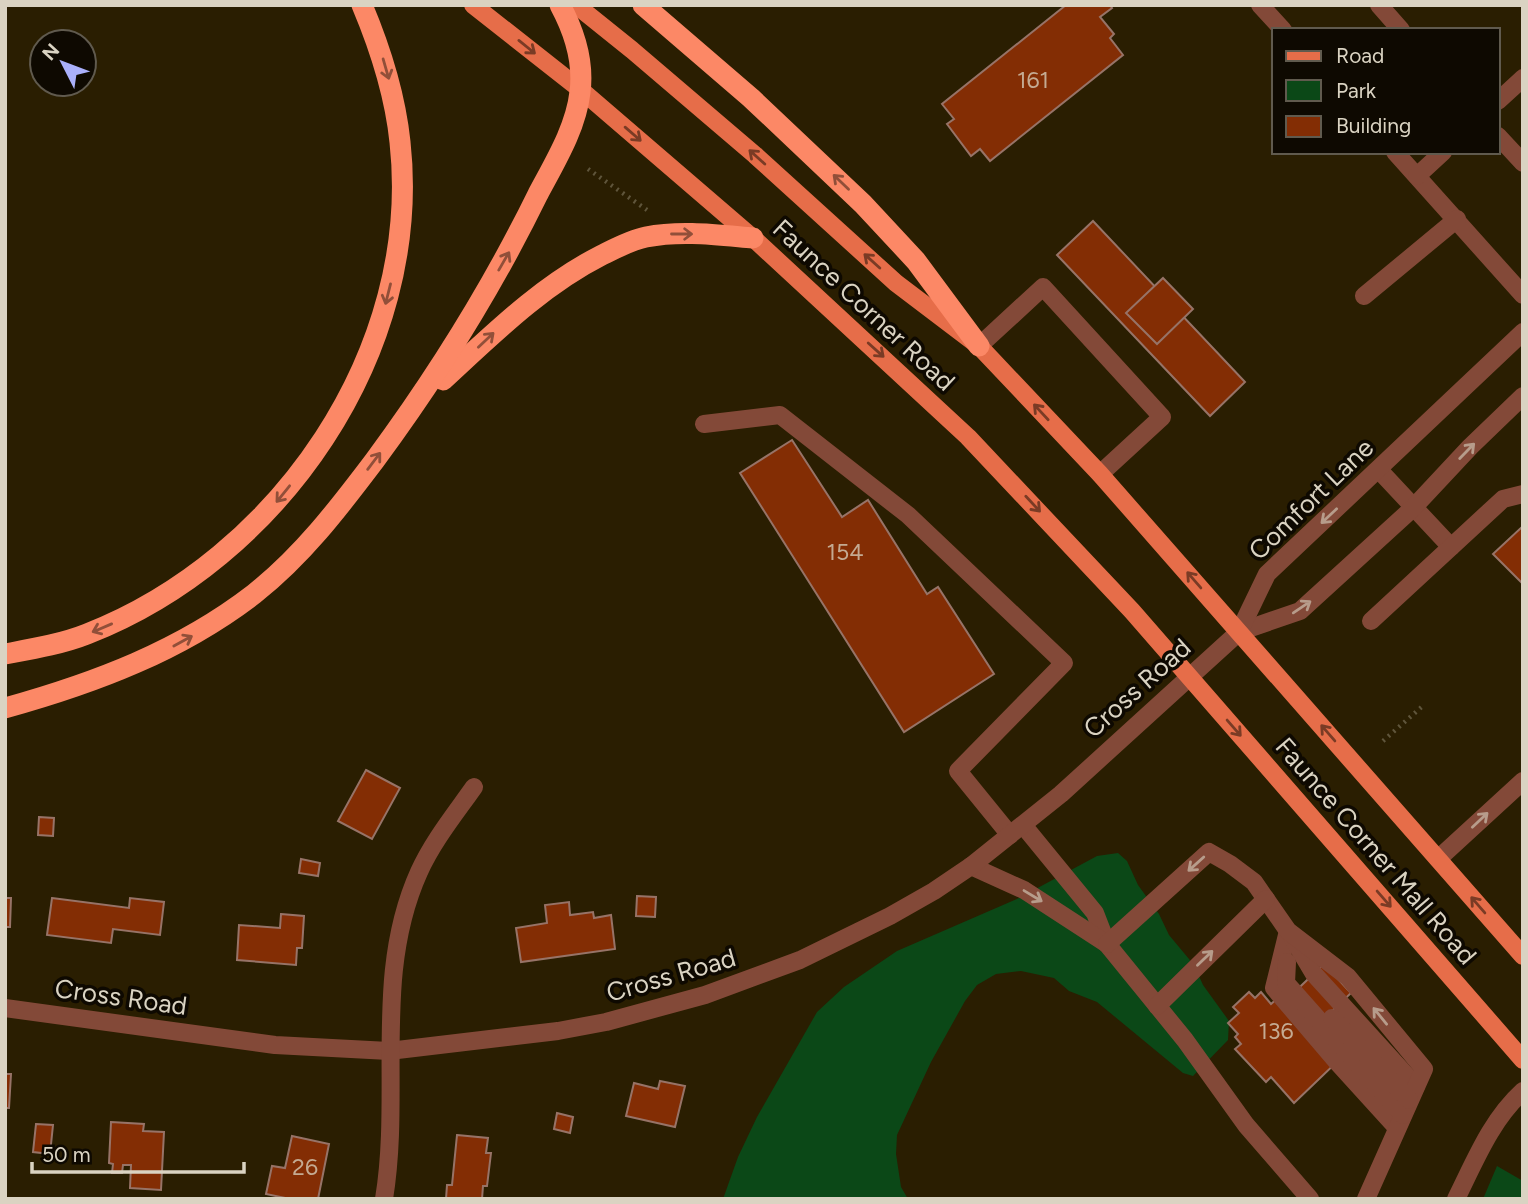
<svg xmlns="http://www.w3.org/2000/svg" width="1528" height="1204" font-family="Figtree,sans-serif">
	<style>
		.green { fill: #0b4817 }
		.building { fill: #832d04; stroke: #977367; stroke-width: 2 }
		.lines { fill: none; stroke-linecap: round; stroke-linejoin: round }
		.path { stroke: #5f553b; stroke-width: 4.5; stroke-dasharray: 2 5; stroke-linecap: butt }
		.minor { stroke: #834938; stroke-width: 18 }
		.major { stroke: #e66d49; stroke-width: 18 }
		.highway { stroke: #fc8866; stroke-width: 21 }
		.oneway { stroke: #7a3b25 }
		.oneway2 { stroke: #914f39 }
		.oneway3 { stroke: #b79c8b }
		.labels { text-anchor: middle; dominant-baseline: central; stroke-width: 7; stroke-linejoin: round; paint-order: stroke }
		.number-label { font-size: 23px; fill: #c4aa92 }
		.street-label { font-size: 26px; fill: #dad3c2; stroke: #0e0901 }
	</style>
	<rect width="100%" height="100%" fill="#2a1e01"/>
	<g class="green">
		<polygon points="1118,853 1127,861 1138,885 1159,914 1169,935 1194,965 1203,985 1229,1021 1228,1040 1193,1076 1183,1073 1097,1002 1069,991 1054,978 1021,971 996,974 977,985 965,1001 931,1062 897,1135 896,1154 901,1187 908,1199 723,1199 738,1157 757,1117 817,1012 844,987 897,951 1019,898 1097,856"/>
		<polygon points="1497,1166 1523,1181 1523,1199 1483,1199"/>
	</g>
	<g class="building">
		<polygon points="1066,5 1110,5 1112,8 1100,17 1114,34 1110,38 1123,55 990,161 980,149 971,156 947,124 954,119 942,104"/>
		<polygon points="1093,221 1245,382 1210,416 1057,255"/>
		<polygon points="1163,278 1193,309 1157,344 1126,313"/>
		<polygon points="792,440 842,517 868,500 927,594 938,587 994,674 904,732 740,473"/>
		<polygon points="1523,526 1523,584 1493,554"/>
		<polygon points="366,770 400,788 372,839 338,821"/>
		<polygon points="39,817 54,818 53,836 38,835"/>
		<polygon points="301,859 320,863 318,876 299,873"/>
		<polygon points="637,896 656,897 655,917 636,916"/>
		<polygon points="5,898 11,898 10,927 5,927"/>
		<polygon points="52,898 129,908 130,898 164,902 160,935 113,929 111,943 47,935"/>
		<polygon points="569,902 570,915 593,912 594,918 611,915 615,949 521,962 516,928 547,923 545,905"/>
		<polygon points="281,914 304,916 302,948 297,948 296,965 237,960 239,925 280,928"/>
		<polygon points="1324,964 1351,993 1314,1028 1342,1057 1294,1103 1271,1077 1266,1082 1235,1049 1241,1044 1235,1037 1238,1034 1228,1023 1239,1013 1233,1007 1249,992 1255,998 1261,992 1271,1004 1280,996 1285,1001"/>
		<polygon points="5,1074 11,1074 9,1108 5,1108"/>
		<polygon points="660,1081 685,1086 675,1127 626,1116 634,1083 658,1089"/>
		<polygon points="557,1113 573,1117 570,1133 554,1129"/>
		<polygon points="111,1122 144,1124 143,1131 164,1132 161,1190 130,1188 131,1165 123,1165 122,1173 112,1173 113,1164 109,1163"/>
		<polygon points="36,1124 53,1125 50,1154 33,1152"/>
		<polygon points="457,1135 488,1138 486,1153 491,1153 487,1186 483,1186 482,1199 446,1199 447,1185 452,1185"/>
		<polygon points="292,1136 329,1144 318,1199 290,1199 266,1194 272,1166 285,1168"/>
	</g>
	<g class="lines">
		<g class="path">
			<polyline points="588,169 647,210"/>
			<polyline points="1383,741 1425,704"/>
		</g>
		<g class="minor">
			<polyline points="1260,5 1283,30"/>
			<polyline points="1379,5 1401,30"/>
			<polyline points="1498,101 1523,78"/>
			<polyline points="1498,136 1523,163"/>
			<polyline points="1395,152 1523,295"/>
			<polyline points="1417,176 1443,152"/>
			<polyline points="1364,296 1457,219"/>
			<polyline points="979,346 1043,287 1162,417 1100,474"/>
			<polyline points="704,424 780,415 908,515 1064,663 958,771 1010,835"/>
			<polyline points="1379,470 1451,547"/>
			<polyline points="1371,621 1503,499 1523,494"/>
			<polyline points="1239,632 1300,611 1414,507 1470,447 1523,396"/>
			<polyline points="1023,825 1095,913 1107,944 1185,1040 1246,1125 1310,1199"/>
			<polyline points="1438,859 1523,781"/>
			<polyline points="971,866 1024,890 1107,944"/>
			<polyline points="1288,931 1274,988 1337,1062 1397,1128"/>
			<polyline points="1292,937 1314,974 1416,1086"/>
			<polyline points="1107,944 1209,852 1230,864 1254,882 1288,931 1348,977 1424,1069 1366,1199"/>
			<polyline points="1287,962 1286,983 1403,1115"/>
			<polyline points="1157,1006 1266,899"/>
			<polyline points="5,1008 275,1045 389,1051 558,1031 606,1022 705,995 800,960 890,916 934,891 971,866 1061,794 1239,632 1267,574 1523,332"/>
			<polyline points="1332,1018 1409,1100"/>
			<path d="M384,1199C402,1090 372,976 419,872C433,841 455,814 474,787"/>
			<path d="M1456,1199C1475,1161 1491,1120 1523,1091"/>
		</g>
		<g class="major">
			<polyline points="473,5 581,90 753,238 968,437 1132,611 1523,1060"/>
			<polyline points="576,5 632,50 755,155 896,283 979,346 1100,474 1523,956"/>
		</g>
		<g class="highway">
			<polyline points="643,5 751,98 863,204 916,261 979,346"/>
			<path d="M443,380C493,334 541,286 602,255C616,248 631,240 646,237C681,230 718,235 753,238"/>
			<path d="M5,654C32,649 62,644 87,634C279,559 423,351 400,142C395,94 381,50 362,5"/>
			<path d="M5,708C95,683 180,651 254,594C302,556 338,509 375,460C437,376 492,288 538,194C555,162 576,128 580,92C584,61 574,31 560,5"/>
		</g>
	</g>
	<defs><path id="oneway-shaft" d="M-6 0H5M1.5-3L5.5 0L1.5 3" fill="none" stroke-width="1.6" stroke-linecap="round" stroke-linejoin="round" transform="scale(1.75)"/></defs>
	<g class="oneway">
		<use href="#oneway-shaft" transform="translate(527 47) rotate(39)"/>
		<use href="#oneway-shaft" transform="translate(633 134) rotate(41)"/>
		<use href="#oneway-shaft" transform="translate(757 157) rotate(-138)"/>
		<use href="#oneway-shaft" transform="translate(872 261) rotate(-138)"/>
		<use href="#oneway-shaft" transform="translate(876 350) rotate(42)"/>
		<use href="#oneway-shaft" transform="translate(1041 412) rotate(-133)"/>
		<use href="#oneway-shaft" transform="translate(1033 504) rotate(47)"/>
		<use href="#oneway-shaft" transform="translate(1194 580) rotate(-131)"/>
		<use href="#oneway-shaft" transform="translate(1234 728) rotate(49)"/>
		<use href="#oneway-shaft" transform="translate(1328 733) rotate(-131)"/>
		<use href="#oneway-shaft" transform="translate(1384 899) rotate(49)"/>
		<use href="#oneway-shaft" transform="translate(1478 905) rotate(-131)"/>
	</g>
	<g class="oneway2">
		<use href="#oneway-shaft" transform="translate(386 69) rotate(74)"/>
		<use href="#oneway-shaft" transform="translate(841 182) rotate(-136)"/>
		<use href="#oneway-shaft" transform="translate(682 234)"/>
		<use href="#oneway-shaft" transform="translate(504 261) rotate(-60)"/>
		<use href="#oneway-shaft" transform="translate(388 294) rotate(104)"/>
		<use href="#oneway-shaft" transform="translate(486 340) rotate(-43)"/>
		<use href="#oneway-shaft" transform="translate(374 461) rotate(-53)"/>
		<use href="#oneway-shaft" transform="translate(283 494) rotate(129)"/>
		<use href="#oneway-shaft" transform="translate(102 628) rotate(157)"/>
		<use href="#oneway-shaft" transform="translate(183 641) rotate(-29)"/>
	</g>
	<g class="oneway3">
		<use href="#oneway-shaft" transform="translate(1467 451) rotate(-46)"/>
		<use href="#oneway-shaft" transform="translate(1329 516) rotate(137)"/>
		<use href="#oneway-shaft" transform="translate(1302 607) rotate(-34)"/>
		<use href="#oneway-shaft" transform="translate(1480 820) rotate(-43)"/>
		<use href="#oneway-shaft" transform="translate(1196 864) rotate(138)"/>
		<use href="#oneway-shaft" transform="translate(1033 896) rotate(31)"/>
		<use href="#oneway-shaft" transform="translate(1205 958) rotate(-44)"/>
		<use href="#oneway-shaft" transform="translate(1380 1016) rotate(-129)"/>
	</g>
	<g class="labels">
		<g class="number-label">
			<text x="1033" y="80">161</text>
			<text x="845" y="552">154</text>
			<text x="1276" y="1031">136</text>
			<text x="305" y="1167">26</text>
		</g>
		<g class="street-label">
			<text transform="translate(864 305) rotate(43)">Faunce Corner Road</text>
			<text transform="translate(1311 499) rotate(-44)">Comfort Lane</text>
			<text transform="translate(1137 688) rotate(-42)">Cross Road</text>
			<text transform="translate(1376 851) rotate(49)">Faunce Corner Mall Road</text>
			<text transform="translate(671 975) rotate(-16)">Cross Road</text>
			<text transform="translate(121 997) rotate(8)">Cross Road</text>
		</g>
	</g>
	<rect width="1528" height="1204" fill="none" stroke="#dad3c2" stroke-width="14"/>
	<rect x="1272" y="28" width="228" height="126" fill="#0e0901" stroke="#605a4e" stroke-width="2"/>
	<rect x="1286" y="51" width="35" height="10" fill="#e66d49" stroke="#605a4e" stroke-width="2"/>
	<text x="1336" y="63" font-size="21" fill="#dad3c2">Road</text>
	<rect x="1286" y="80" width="35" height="21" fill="#0b4817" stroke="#605a4e" stroke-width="2"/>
	<text x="1336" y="98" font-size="21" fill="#dad3c2">Park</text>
	<rect x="1286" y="116" width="35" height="21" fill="#832d04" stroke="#605a4e" stroke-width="2"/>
	<text x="1336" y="133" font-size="21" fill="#dad3c2">Building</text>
	<g transform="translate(63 63) rotate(312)"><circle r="33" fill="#0e0901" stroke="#605a4e" stroke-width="2"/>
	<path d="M0-5L12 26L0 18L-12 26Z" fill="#aab0fb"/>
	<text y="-10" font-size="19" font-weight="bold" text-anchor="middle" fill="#dad3c2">N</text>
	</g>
	<path d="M32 1162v10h212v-10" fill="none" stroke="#dad3c2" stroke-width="3.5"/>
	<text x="42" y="1162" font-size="21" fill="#dad3c2" stroke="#0e0901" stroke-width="5" paint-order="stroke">50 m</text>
</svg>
